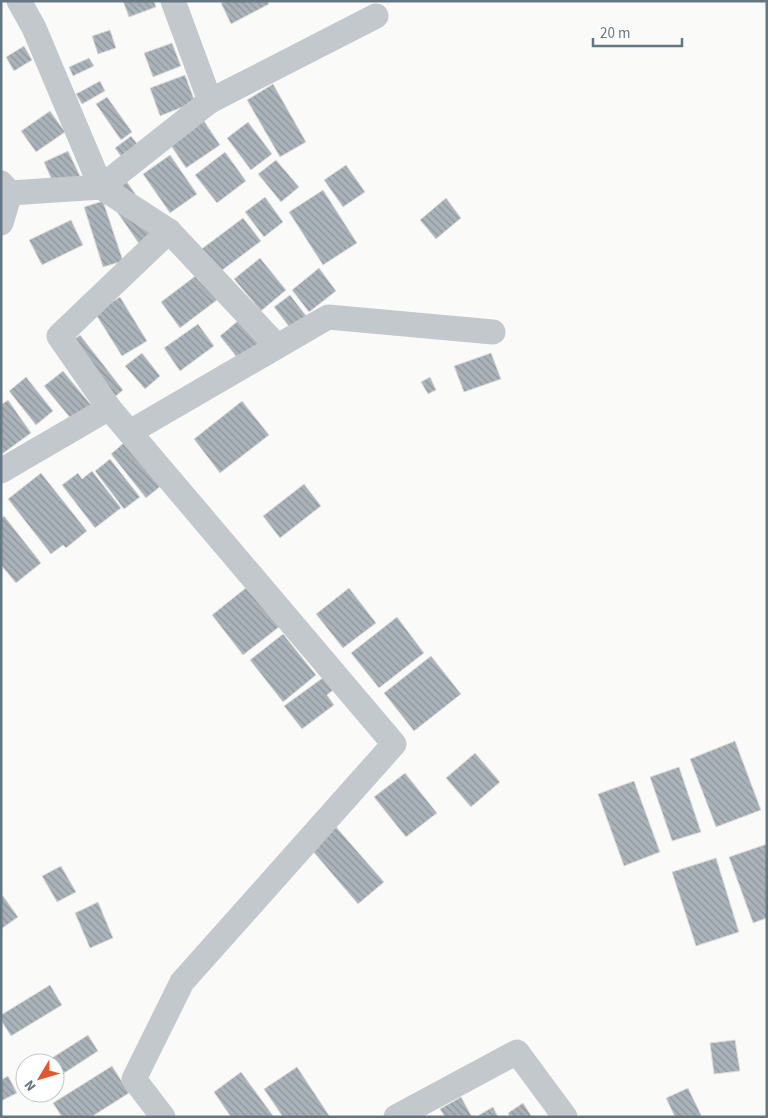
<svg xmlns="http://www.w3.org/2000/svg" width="768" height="1118" font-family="'Source Sans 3',sans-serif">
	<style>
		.building { fill: url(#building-back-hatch); stroke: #dcdcda }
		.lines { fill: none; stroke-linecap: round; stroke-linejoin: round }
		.minor { stroke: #c3c8cc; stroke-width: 25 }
	</style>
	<defs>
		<pattern id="building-back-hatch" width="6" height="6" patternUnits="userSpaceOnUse" patternTransform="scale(1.25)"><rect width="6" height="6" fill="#aab3b9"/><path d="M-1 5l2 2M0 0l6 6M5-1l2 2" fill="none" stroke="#8e969c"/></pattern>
	</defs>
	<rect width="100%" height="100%" fill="#fafaf8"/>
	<g class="building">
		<polygon points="123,1 154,1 156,7 129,17"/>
		<polygon points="225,1 268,1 269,4 231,24 221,3"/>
		<polygon points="110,30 116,48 98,54 92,36"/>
		<polygon points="172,43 181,66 153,77 144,53"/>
		<polygon points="24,46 32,60 14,71 6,57"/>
		<polygon points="89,58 94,66 73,76 69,67"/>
		<polygon points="185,75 195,102 160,116 150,88"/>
		<polygon points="100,81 105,91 82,104 76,94"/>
		<polygon points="273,84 306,142 280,157 247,100"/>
		<polygon points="107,97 132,132 121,140 96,104"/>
		<polygon points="50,111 65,132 36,152 21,131"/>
		<polygon points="204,121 220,145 186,168 170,144"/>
		<polygon points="248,122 272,154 251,170 227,138"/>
		<polygon points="131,136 142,150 125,162 115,148"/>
		<polygon points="68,151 80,176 55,187 44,162"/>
		<polygon points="225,152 246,181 217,203 195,175"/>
		<polygon points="170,155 197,194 170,213 143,174"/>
		<polygon points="276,160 299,187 281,202 258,174"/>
		<polygon points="346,165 365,192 343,207 324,180"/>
		<polygon points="127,182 161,231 140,245 106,196"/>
		<polygon points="323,190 357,243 323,265 289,212"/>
		<polygon points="265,197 283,222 264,237 245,212"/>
		<polygon points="446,198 461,218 436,239 420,220"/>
		<polygon points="103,201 123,261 103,267 84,207"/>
		<polygon points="243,218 261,241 217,274 199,251"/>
		<polygon points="71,220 83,245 42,265 29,240"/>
		<polygon points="260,258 286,290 261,311 234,279"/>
		<polygon points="319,268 336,291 309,312 292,290"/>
		<polygon points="198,274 217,300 180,328 161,302"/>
		<polygon points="290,295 307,317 291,329 274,307"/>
		<polygon points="120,297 147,341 122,356 95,313"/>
		<polygon points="239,320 260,345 240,361 220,336"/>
		<polygon points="198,324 214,346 180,371 164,348"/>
		<polygon points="80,335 123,390 111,400 68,344"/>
		<polygon points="142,353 160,376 145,389 125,366"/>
		<polygon points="491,353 501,379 464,392 454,366"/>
		<polygon points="63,371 91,405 72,420 44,386"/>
		<polygon points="26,377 53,411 36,425 9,391"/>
		<polygon points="430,377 436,390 428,394 421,382"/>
		<polygon points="8,400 31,433 2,454 1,405"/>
		<polygon points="242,401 269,435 220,473 194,439"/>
		<polygon points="127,440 162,485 146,498 111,454"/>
		<polygon points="110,459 140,497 124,509 95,471"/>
		<polygon points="92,471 121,508 95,528 62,485 78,473 82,479"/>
		<polygon points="41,473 87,531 66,548 63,545 51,554 8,499"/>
		<polygon points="304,484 321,506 280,538 263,516"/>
		<polygon points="4,516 41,563 16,583 1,565 1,518"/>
		<polygon points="247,587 279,627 243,655 212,615"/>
		<polygon points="349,588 376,623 343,648 316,614"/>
		<polygon points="397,617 424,653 379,688 351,653"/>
		<polygon points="283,634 316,675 283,702 250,660"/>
		<polygon points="431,656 461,694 414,731 384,693"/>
		<polygon points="324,677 333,690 327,695 334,705 302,729 284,706"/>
		<polygon points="735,741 761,810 716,827 690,759"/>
		<polygon points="475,753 500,782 471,807 446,778"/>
		<polygon points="679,767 701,832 672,841 650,777"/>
		<polygon points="405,773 437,813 406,837 374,797"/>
		<polygon points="634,781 660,852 624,866 598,794"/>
		<polygon points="336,827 384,882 358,904 311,849"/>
		<polygon points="767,844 767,918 753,923 729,857"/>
		<polygon points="716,858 739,932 696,946 672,872"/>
		<polygon points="61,866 76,892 57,902 42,876"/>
		<polygon points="3,896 18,917 1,929 1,897"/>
		<polygon points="98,902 113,938 90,948 75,913"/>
		<polygon points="50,985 62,1005 11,1036 1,1020 1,1015"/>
		<polygon points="88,1035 98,1051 55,1079 55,1063 44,1063"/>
		<polygon points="735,1040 740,1071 714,1074 710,1043"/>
		<polygon points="112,1066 129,1093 91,1117 62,1117 53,1103"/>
		<polygon points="297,1067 330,1117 283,1117 264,1089"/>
		<polygon points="241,1072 274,1117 231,1117 214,1092"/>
		<polygon points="8,1076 17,1093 1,1101 1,1080"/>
		<polygon points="688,1088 702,1117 675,1117 666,1098"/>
		<polygon points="461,1097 472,1117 445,1117 440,1109"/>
		<polygon points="523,1103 532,1117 510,1117 508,1113"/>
		<polygon points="493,1107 498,1117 480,1117 479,1115"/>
	</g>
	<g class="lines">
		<g class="minor">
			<polyline points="210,101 376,16"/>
			<polyline points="1,183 10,193 101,187 34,28 19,1"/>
			<polyline points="1,223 10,193"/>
			<polyline points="169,231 101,187 210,101 173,1"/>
			<polyline points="109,408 59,336 169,231 277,346"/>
			<polyline points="130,432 328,317 493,332"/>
			<polyline points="1,471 109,408 394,744 182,982 134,1079 163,1117"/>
			<polyline points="396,1117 517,1052 565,1117"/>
		</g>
	</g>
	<rect width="768" height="1118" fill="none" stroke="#657683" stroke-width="5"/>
	<g transform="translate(40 1078) rotate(232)"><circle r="24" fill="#ffffff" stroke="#c1c8cd"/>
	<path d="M0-4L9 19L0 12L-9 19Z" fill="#e4572e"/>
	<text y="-8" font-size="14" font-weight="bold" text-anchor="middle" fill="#657683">N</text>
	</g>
	<path d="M593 38v8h89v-8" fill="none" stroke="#657683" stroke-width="2.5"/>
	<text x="600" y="38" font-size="15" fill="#657683" stroke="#ffffff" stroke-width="4" paint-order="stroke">20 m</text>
</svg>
